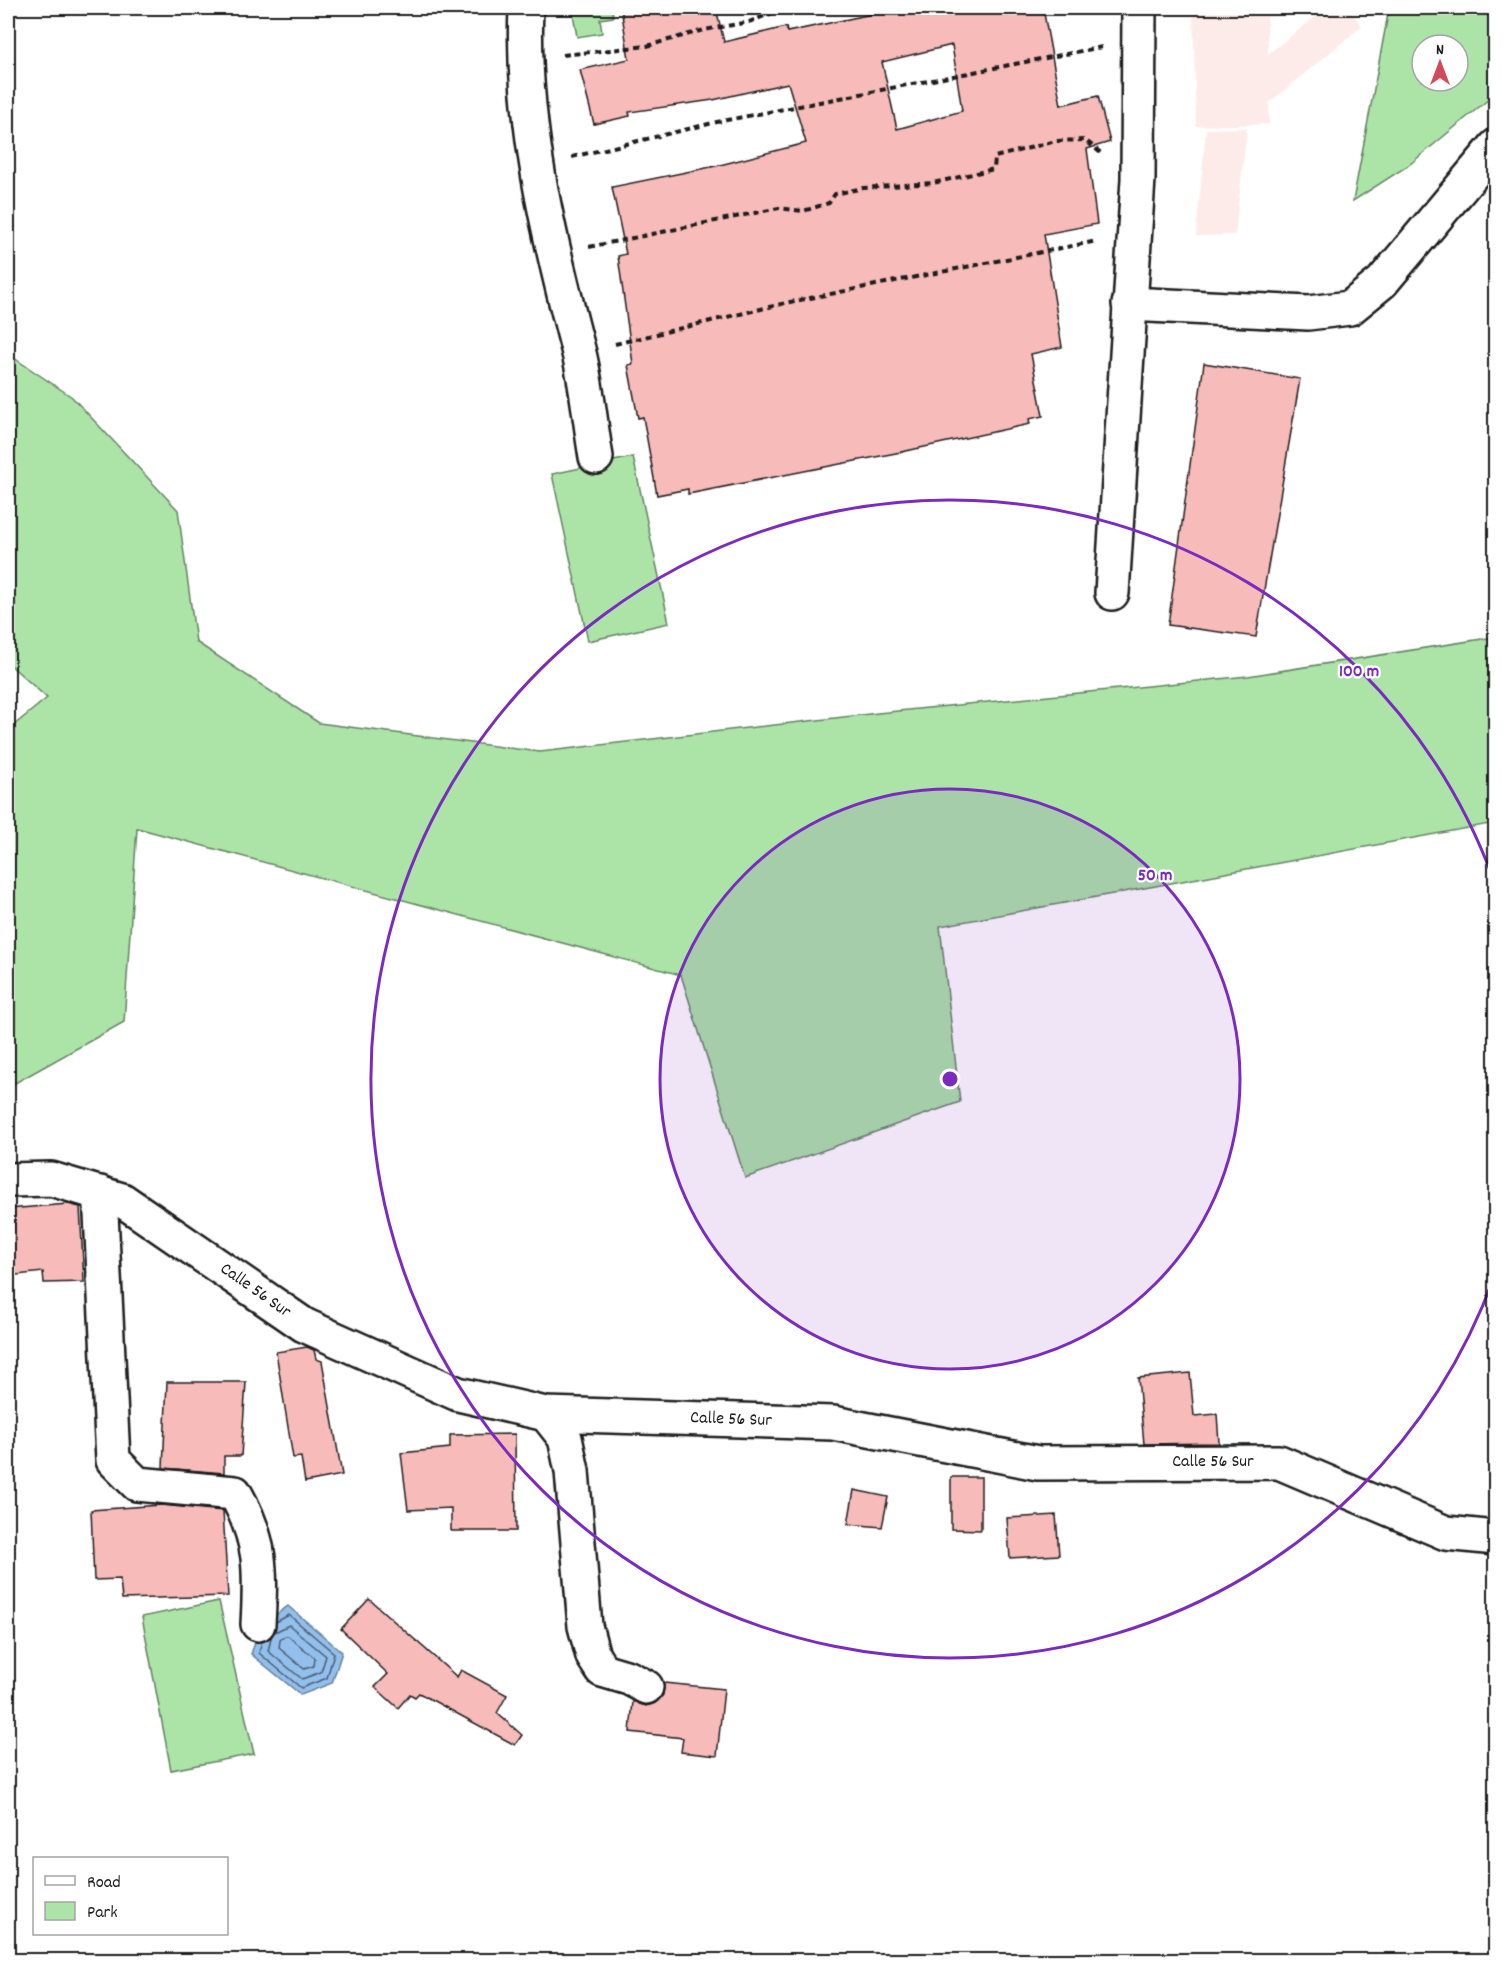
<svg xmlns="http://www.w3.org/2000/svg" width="1503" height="1968" font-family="Dekko,sans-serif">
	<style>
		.built { fill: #fdebea; fill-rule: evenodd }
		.green { fill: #ace4a8; stroke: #648062; stroke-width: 1.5; fill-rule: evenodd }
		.water { fill: #93bfec; stroke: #637e99; stroke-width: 1.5 }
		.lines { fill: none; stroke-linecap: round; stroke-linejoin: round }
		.shore { stroke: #4c5d6f; stroke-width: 1.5 }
		.building { fill: #f7bbb9; stroke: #1c1c1c; stroke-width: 1.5; fill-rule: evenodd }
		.minor-casing { stroke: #1c1c1c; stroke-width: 38 }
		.path { stroke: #1c1c1c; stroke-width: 4; stroke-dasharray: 6 4.5; stroke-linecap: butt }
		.minor { stroke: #fff; stroke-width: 33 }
		.ring { fill: none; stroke: #7b2cbf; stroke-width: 3 }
		.labels { text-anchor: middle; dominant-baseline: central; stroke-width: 4.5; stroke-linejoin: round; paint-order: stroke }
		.street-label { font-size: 18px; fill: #1c1c1c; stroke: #fff }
		.centre { fill: #7b2cbf; stroke: #fff; stroke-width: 3 }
		.ring-label { font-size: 18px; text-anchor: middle; font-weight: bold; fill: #7b2cbf; stroke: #fff; stroke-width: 4.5; stroke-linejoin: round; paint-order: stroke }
	</style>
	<rect width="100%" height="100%" fill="#fff"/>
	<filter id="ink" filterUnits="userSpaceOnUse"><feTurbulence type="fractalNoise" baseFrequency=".0167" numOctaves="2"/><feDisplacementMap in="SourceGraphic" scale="12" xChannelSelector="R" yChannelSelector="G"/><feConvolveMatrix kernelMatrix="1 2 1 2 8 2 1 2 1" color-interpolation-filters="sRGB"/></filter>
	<g filter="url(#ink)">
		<g class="built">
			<path d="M1193,8H1372L1350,10L1362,26L1269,103V124L1196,126ZM1318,13L1319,14L1268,54L1267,17Z"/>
			<polygon points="1247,128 1235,235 1196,236 1206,129"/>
		</g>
		<g class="green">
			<polygon points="572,8 612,8 613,17 600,19 602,33 577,37"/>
			<path d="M1396,8H1495V94L1409,165L1353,201L1388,14ZM1422,45H1458V81H1422Z"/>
			<polygon points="8,354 72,397 178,510 196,642 319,723 540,752 878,713 1248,676 1495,637 1495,823 940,926 960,1102 745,1178 681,975 137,828 124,1022 8,1087 8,730 47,698 8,663"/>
			<polygon points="633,457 669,623 588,641 552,474"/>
			<polygon points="219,1601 254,1754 171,1770 142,1617"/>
		</g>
		<polygon class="water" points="288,1606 342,1652 332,1683 301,1695 251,1654 261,1626"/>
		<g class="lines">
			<g class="shore">
				<polyline points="272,1635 268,1651 302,1679 321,1672 326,1656 289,1625 273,1633"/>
				<polygon points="285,1636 288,1636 315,1658 314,1666 304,1669 279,1648 280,1640"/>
				<polyline points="262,1641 259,1653 301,1688 327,1678 334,1653 289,1615 276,1622"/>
			</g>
		</g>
		<g class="building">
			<path d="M621,8H716L724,42L786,27L787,32L900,8H1043L1061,105L1098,96L1110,142L1087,149L1097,224L1044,234L1062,347L1031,354L1043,416L1029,419L1030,424L906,451L688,494V489L657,495L643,417L638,418L628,365L633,364L618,256L626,254L612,187L716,166L806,143L788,83L713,100L629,112L630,116L594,124L580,70L629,59ZM952,45L962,111L897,129L882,62Z"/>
			<polygon points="1204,363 1300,379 1256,637 1168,625"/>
			<polygon points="68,1204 80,1207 84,1282 44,1283 43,1272 8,1276 8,1209"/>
			<polygon points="307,1347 314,1350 316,1359 322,1361 342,1475 305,1482 301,1457 293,1458 276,1352"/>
			<polygon points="1190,1373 1194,1416 1217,1414 1219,1443 1144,1444 1138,1378"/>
			<polygon points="167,1382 246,1382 241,1456 224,1456 224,1473 163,1468"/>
			<polygon points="515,1434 516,1531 451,1531 451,1508 408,1510 401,1453 450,1448 450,1435"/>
			<polygon points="951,1477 981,1477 981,1530 951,1529"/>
			<polygon points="854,1490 888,1497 882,1527 848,1524"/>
			<polygon points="161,1505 223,1511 228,1596 122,1599 120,1579 94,1580 91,1510"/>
			<polygon points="1056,1515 1059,1555 1010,1558 1007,1518"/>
			<polygon points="369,1599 457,1677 461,1670 507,1695 497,1713 522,1735 515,1745 419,1693 415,1697 410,1694 398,1708 375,1687 388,1674 341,1629"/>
			<polygon points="664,1683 724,1689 717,1756 681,1752 683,1738 630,1732 633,1701 646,1706 655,1703 663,1695"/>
		</g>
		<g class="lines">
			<defs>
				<g id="minor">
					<path d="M526,8C521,123 549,238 578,349C587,384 590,422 596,457"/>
					<polyline points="1129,304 1308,313 1350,308 1382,282 1496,146"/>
					<polyline points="1112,593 1138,179 1139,8"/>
					<polyline points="8,1180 51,1179 122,1200 304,1325 458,1394 546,1414 833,1423 1038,1463 1279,1462 1446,1533 1496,1538"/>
					<path d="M100,1193L113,1460L137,1484L235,1493C262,1541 261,1570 258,1624"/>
					<polyline points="546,1414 565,1438 572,1471 585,1626 593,1656 602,1670 629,1678 646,1687"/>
				</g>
			</defs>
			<use href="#minor" class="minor-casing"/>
			<g class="path">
				<polyline points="563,55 647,46 704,30 749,22 785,8"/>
				<polyline points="572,157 717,122 1102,47"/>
				<polyline points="589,247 779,208 803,211 829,203 835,194 863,188 933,183 994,169 995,157 1056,141 1085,140 1102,154"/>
				<polyline points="615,344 790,302 1097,241"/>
			</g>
			<use href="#minor" class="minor"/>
		</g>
	</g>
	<circle cx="950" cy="1079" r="290" fill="#7b2cbf" fill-opacity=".12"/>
	<g class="ring">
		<circle cx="950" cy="1079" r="290"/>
		<path d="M1494 1277A579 579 0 1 1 1494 881"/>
	</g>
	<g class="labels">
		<g class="street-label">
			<text transform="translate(255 1291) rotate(35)">Calle 56 Sur</text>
			<text transform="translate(731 1420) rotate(2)">Calle 56 Sur</text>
			<text x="1213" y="1462">Calle 56 Sur</text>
		</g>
	</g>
	<circle cx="950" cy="1079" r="9" class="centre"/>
	<g class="ring-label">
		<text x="1359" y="676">100 m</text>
		<text x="1155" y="880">50 m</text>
	</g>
	<rect width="1503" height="1968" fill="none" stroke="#fff" stroke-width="30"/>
	<rect x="15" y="15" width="1473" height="1938" fill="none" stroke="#1c1c1c" stroke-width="2" filter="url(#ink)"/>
	<rect x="33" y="1857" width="195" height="78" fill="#ffffff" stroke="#a4a4a4" stroke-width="1.5"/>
	<rect x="45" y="1876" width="30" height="9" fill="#ffffff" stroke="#a4a4a4" stroke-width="1.5"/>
	<text x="87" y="1887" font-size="18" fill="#1c1c1c">Road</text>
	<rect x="45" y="1902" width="30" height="18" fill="#ace4a8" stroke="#a4a4a4" stroke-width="1.5"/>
	<text x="87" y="1917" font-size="18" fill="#1c1c1c">Park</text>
	<g transform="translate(1440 63)"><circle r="28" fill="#ffffff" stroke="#a4a4a4" stroke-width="1.5"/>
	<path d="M0-4.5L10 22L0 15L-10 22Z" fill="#d1495b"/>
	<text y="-9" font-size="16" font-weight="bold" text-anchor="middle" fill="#1c1c1c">N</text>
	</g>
</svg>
